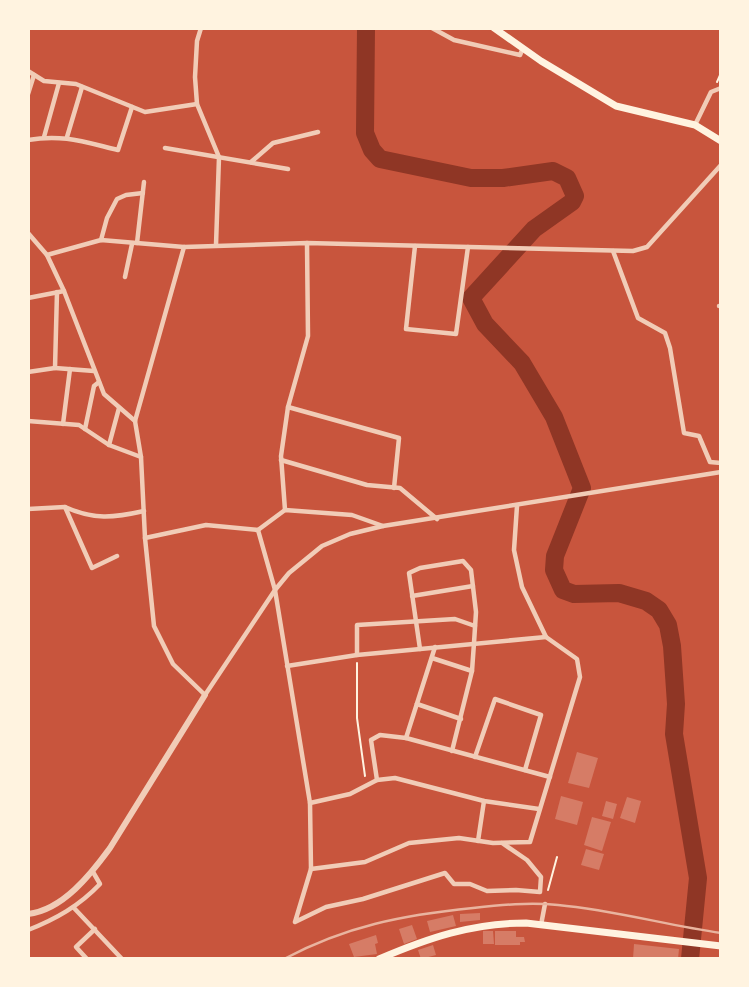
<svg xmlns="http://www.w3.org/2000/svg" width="749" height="987" font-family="Helvetica,sans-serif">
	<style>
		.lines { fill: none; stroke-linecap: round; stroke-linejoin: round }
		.river { stroke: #8f3625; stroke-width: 18 }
		.building { fill: #d67c66 }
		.path { stroke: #fff3e0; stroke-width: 2 }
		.minor { stroke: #f1ccb7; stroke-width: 4.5 }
		.tertiary { stroke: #f1ccb7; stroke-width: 6 }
		.secondary { stroke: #fff3e0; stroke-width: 7 }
		.rail { stroke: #e9b49f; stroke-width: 2.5 }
	</style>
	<rect width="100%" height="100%" fill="#c8553d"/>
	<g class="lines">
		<polyline class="river" points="366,28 365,133 372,150 380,159 471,178 503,178 553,171 567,178 575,196 572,202 534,229 471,298 485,324 522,363 554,417 582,488 555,556 554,570 563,590 574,594 619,593 646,601 659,610 668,625 672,646 676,704 674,734 698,878 690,959"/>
	</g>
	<g class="building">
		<polygon points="577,752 598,758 589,788 568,783"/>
		<polygon points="561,796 583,802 577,825 555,819"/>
		<polygon points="627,797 641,801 635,823 620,818"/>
		<polygon points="606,801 617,804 613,819 602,816"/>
		<polygon points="592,817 611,822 602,851 584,845"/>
		<polygon points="586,849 604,854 599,870 581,865"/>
		<polygon points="480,913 480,920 460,922 460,914"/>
		<polygon points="453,915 456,926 430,932 427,921"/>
		<polygon points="412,925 417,939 404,944 399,929"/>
		<polygon points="483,931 493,931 494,944 483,944"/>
		<polygon points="495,931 516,931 516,937 524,937 525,942 520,942 520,945 495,945"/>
		<polygon points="376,935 378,943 375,944 377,954 354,957 349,944"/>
		<polygon points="634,944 679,949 678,959 633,959"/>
		<polygon points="433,945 436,955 421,959 418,950"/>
	</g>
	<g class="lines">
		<g class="path">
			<polyline points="717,82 721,73"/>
			<polyline points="357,663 357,718 365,776"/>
			<polyline points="548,890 557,857"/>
		</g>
		<g class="minor">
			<polyline points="201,28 197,41 195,77 197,104 219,157 216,245"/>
			<polyline points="432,28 454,40 520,55 523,48"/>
			<polyline points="28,71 44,81 76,84 145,112 197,104"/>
			<polyline points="28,94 34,75"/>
			<polyline points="695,125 711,92 721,88"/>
			<polyline points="44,137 59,83"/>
			<polyline points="67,137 82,87"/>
			<path d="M28,140C63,134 84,142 118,150L132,107"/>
			<polyline points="165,148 288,169"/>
			<polyline points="251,162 273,143 318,132"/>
			<polyline points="28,233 47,255 64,291 104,394 135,421"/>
			<polyline points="101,240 107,218 117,199 126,195 143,193"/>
			<polyline points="137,243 144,182"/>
			<polyline points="415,246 406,329 456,334 468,247"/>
			<polyline points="184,247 135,421 141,457 145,538 154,626 173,664 205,695 275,590 289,573 322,546 350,534 383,526 721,472"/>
			<polyline points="613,251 638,318 665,333 670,348 684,433 699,436 710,462 721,463"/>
			<polyline points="47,255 101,240 184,247 307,243 633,251 647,247 721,165"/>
			<polyline points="125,277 132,244"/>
			<polyline points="57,292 55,368 94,371"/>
			<polyline points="28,298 64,291"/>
			<polyline points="719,306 721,306"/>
			<polyline points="28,372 55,368"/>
			<polyline points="288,407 399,438 394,488"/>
			<polyline points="28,421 79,425 109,445 141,457"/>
			<polyline points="63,424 70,369"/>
			<polyline points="85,429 94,386 99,382"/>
			<polyline points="109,445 119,408"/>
			<polyline points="281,460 367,485 400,488 437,519"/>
			<polyline points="28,509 65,507"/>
			<polyline points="285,510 281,456 288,407 308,336 307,243"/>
			<polyline points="258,530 275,590 310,803 311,869 365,862 409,843 459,838 493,843 530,842 580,677 577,659 546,637 522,587 514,550 517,506"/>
			<polyline points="145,538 206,525 258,530 285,510 352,515 383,526"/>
			<path d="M117,556L92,568L65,507C94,520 113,518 144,511"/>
			<polyline points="412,596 473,586"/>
			<polyline points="420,649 409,573 420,568 463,561 471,570 476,612 474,643 472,671 452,751"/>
			<polyline points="357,655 357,625 455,619 475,626"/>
			<polyline points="432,658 472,671"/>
			<polyline points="287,666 357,655 546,637"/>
			<polyline points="417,704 461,719"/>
			<polyline points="406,738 435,647"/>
			<polyline points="475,757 495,699 541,715 525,770"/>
			<polyline points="377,780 371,740 380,735 406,738 550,777"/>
			<polyline points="310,803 350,794 377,780 395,778 484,801 539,809"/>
			<polyline points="478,841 484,801"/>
			<polyline points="311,869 295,922 326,907 363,899 445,873 454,884 470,884 487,891 516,890 540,892 541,877 527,860 502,843"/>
			<polyline points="74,908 122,959"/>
			<polyline points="541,925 545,904"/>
			<path d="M28,930C56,919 79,906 100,884L93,872"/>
			<polyline points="87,959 76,947 95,929"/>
		</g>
		<path class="tertiary" d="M28,914C63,910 91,874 110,848L205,695"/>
		<g class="secondary">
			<polyline points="494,28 541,61 616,106 695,125 721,141"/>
			<path d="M379,959C428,938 472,923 526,923L721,946"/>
		</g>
		<path class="rail" d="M284,959C346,926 403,915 473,908C501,905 529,902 558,905C613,910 666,925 721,933"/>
	</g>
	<rect width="749" height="987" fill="none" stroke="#fff3e0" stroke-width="60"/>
</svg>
